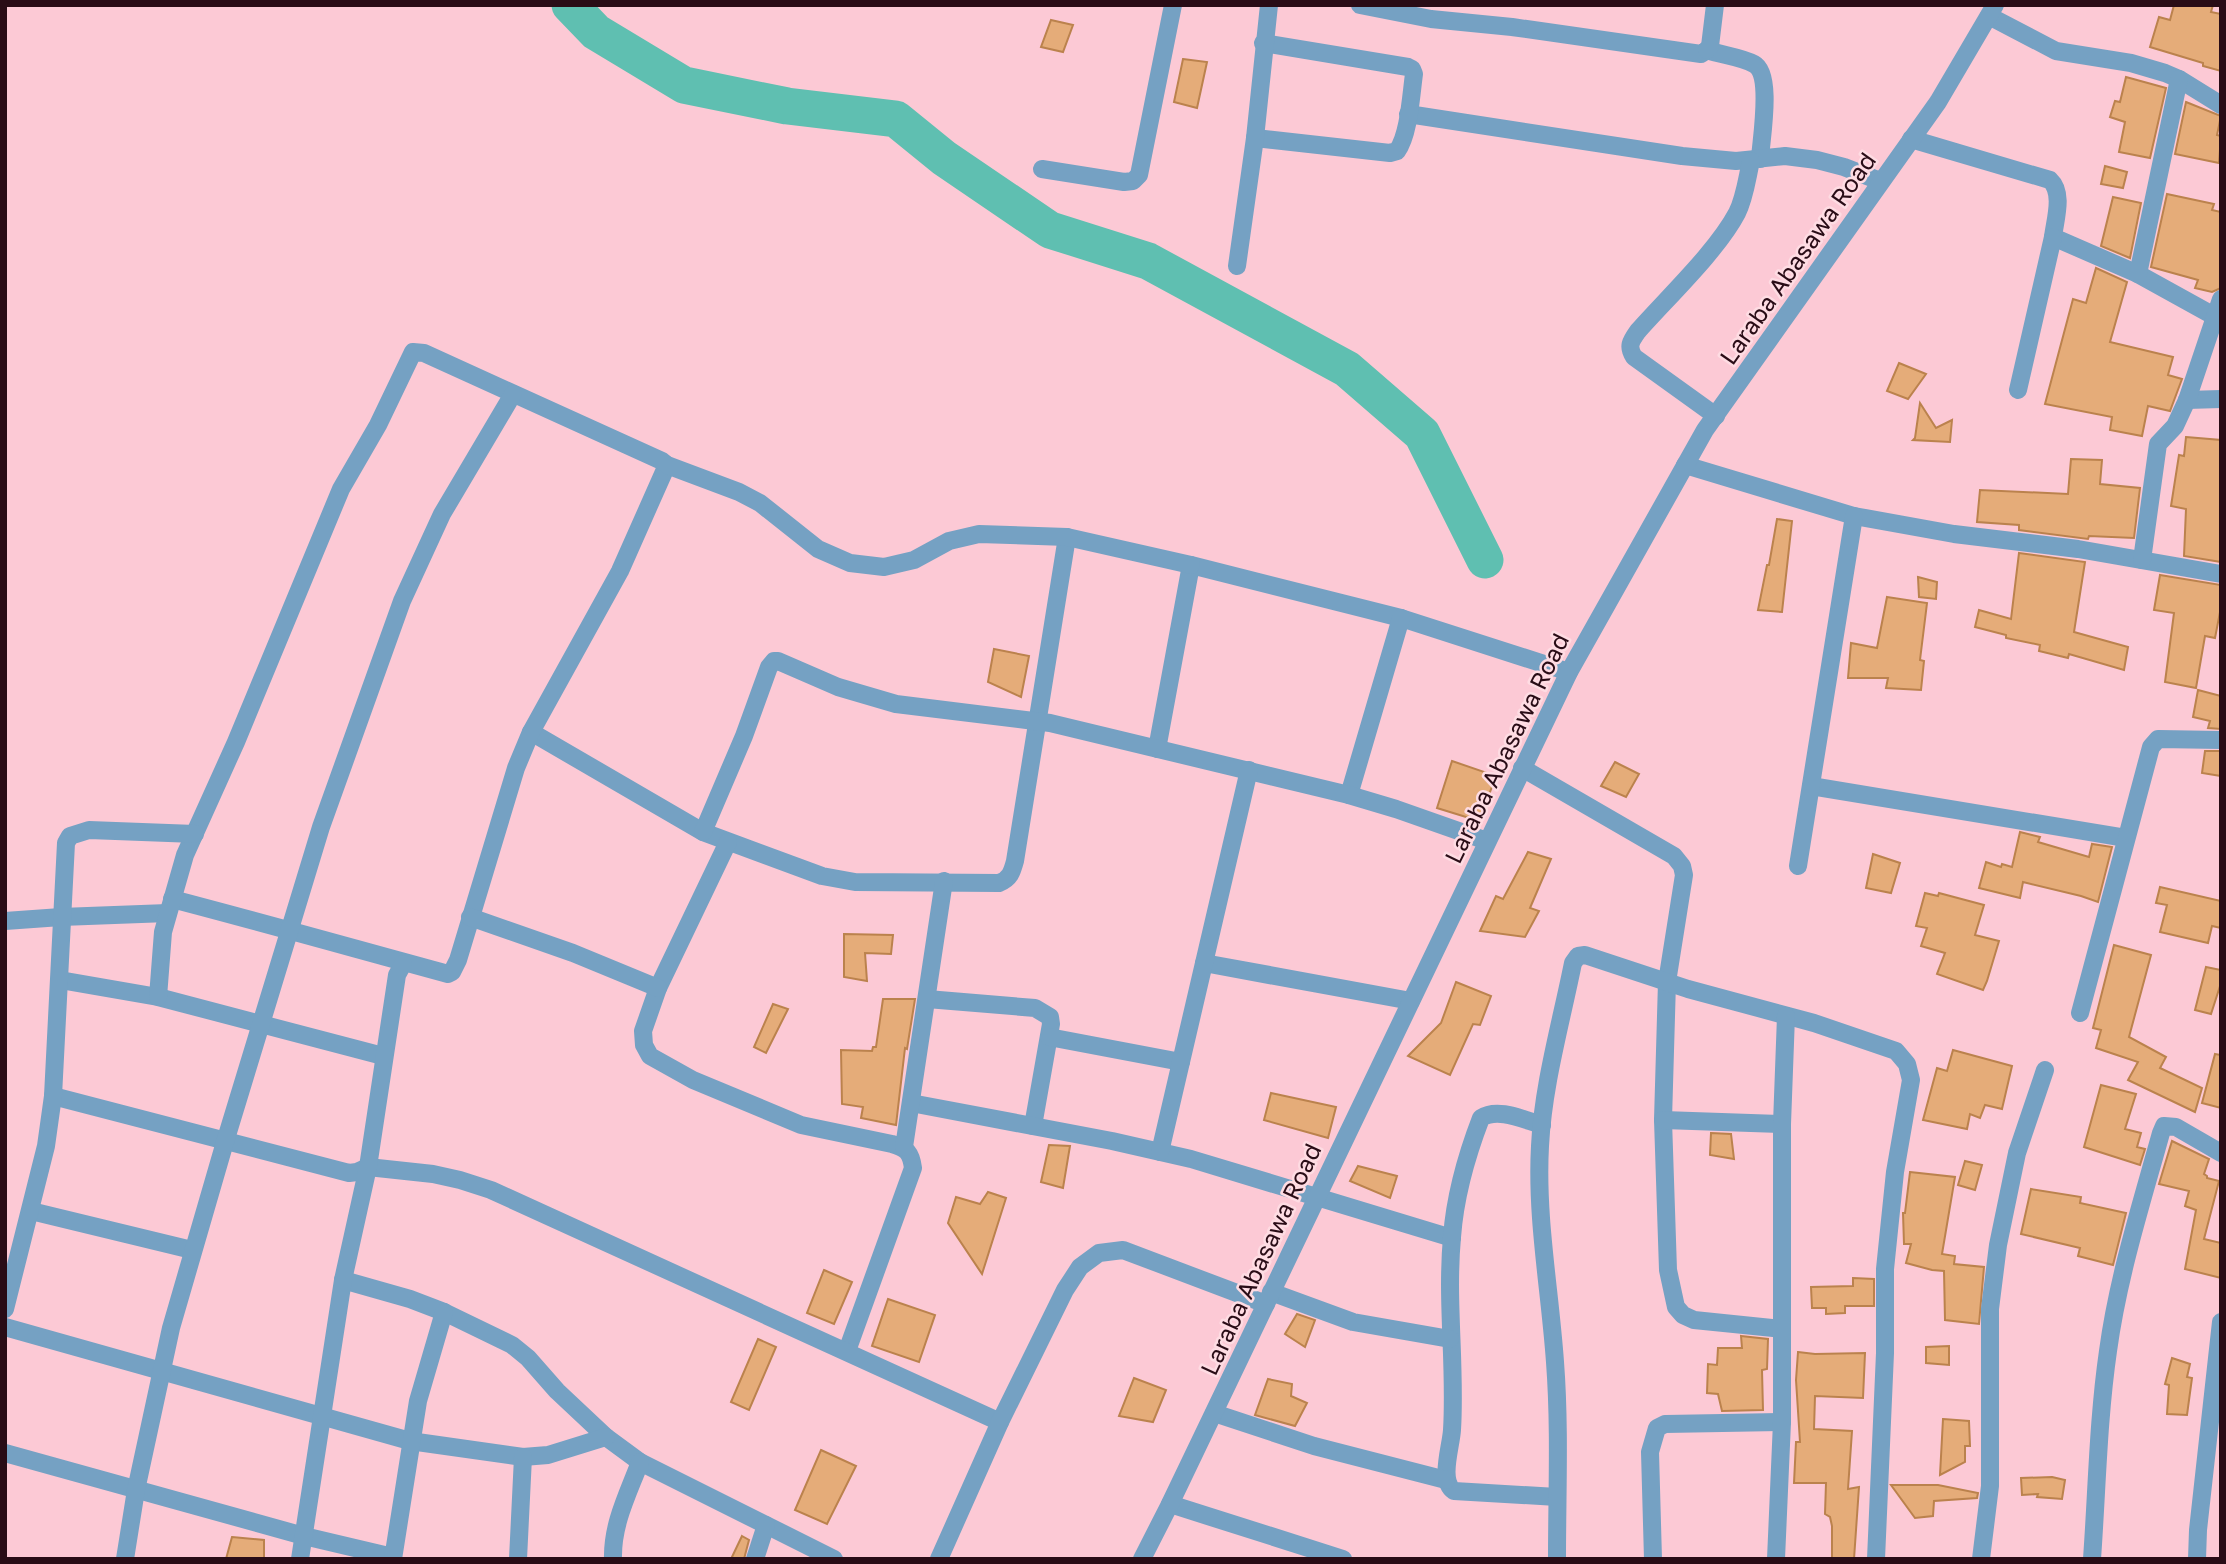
<svg xmlns="http://www.w3.org/2000/svg" width="2226" height="1564" font-family="'Golos Text',sans-serif">
	<style>
		.lines { fill: none; stroke-linecap: round; stroke-linejoin: round }
		.river { stroke: #5fbfb1; stroke-width: 37 }
		.building { fill: #e5ac79; stroke: #bb824d; stroke-width: 2 }
		.minor { stroke: #75a1c3; stroke-width: 18 }
		.labels { text-anchor: middle; dominant-baseline: central; stroke-width: 5; stroke-linejoin: round; paint-order: stroke }
		.street-label { font-size: 24px; fill: #290c16; stroke: #fedce3 }
	</style>
	<rect width="100%" height="100%" fill="#fcc9d5"/>
	<g class="lines">
		<polyline class="river" points="570,5 596,32 684,85 787,106 896,119 944,158 1050,230 1148,261 1347,369 1422,434 1485,560"/>
	</g>
	<g class="building">
		<polygon points="2174,5 2213,5 2211,12 2221,14 2221,71 2203,66 2203,63 2150,47 2159,17 2170,20"/>
		<polygon points="1051,20 1073,25 1063,52 1041,47"/>
		<polygon points="1183,59 1207,62 1197,108 1174,102"/>
		<polygon points="2126,77 2166,88 2150,158 2119,152 2125,122 2110,117 2115,101 2120,102"/>
		<polygon points="2186,102 2221,116 2217,135 2221,136 2219,163 2175,154"/>
		<polygon points="2105,166 2127,172 2123,188 2101,184"/>
		<polygon points="2167,194 2214,204 2212,210 2221,212 2221,288 2212,292 2195,288 2198,280 2151,267"/>
		<polygon points="2113,197 2141,203 2130,258 2101,246"/>
		<polygon points="2096,268 2127,282 2110,342 2173,357 2168,375 2182,379 2170,411 2148,406 2142,436 2110,430 2112,417 2045,404 2073,299 2086,303"/>
		<polygon points="1899,363 1926,374 1908,399 1887,391"/>
		<polygon points="1920,403 1936,428 1952,420 1950,442 1913,440 1915,438"/>
		<polygon points="2186,437 2221,440 2221,562 2184,556 2186,509 2171,506 2179,455 2184,456"/>
		<polygon points="2071,459 2102,460 2100,484 2140,488 2134,538 2089,536 2088,539 2019,530 2019,525 1977,522 1980,490 2068,494"/>
		<polygon points="1777,519 1792,521 1782,612 1758,610 1767,565 1769,565"/>
		<polygon points="2019,553 2085,562 2074,632 2128,647 2124,670 2069,654 2068,658 2039,651 2040,645 2006,638 2006,635 1975,627 1979,610 2011,619"/>
		<polygon points="2160,575 2221,585 2221,607 2215,638 2205,636 2196,688 2165,682 2174,613 2154,610"/>
		<polygon points="1918,577 1937,582 1936,599 1919,597"/>
		<polygon points="1887,597 1927,603 1920,660 1924,661 1921,690 1886,688 1888,678 1848,678 1851,643 1877,648"/>
		<polygon points="994,649 1029,656 1021,697 988,682"/>
		<polygon points="2198,690 2221,696 2221,729 2208,728 2210,721 2193,717"/>
		<polygon points="2205,751 2221,751 2221,776 2202,773"/>
		<polygon points="1452,761 1496,776 1479,821 1437,808"/>
		<polygon points="1615,762 1639,774 1626,797 1601,786"/>
		<polygon points="2020,832 2040,837 2038,842 2089,857 2092,844 2112,847 2098,902 2081,896 2023,882 2020,898 1979,888 1986,862 2001,867 2002,864 2012,867"/>
		<polygon points="1528,852 1551,859 1530,908 1539,911 1525,937 1480,931 1496,896 1503,899"/>
		<polygon points="1873,854 1900,863 1891,893 1866,888"/>
		<polygon points="2160,887 2221,901 2221,928 2212,926 2208,943 2160,932 2167,905 2156,903"/>
		<polygon points="1925,893 1938,896 1939,893 1984,905 1975,935 1999,941 1987,981 1983,990 1937,974 1945,953 1921,946 1927,928 1916,926"/>
		<polygon points="844,934 893,935 891,954 865,953 867,981 844,977"/>
		<polygon points="2114,945 2151,955 2129,1037 2166,1057 2160,1068 2202,1088 2195,1112 2128,1080 2138,1062 2096,1048 2101,1030 2093,1028"/>
		<polygon points="2206,967 2221,970 2221,983 2211,1014 2195,1010"/>
		<polygon points="1456,982 1491,996 1480,1025 1473,1024 1450,1075 1408,1056 1441,1023"/>
		<polygon points="883,999 915,999 907,1049 905,1048 896,1125 861,1118 863,1107 842,1104 841,1050 872,1051 873,1047 876,1047"/>
		<polygon points="773,1004 788,1009 766,1053 754,1047"/>
		<polygon points="1953,1050 2012,1066 2002,1109 1985,1105 1980,1118 1970,1114 1967,1129 1923,1120 1937,1068 1947,1071"/>
		<polygon points="2215,1054 2221,1055 2221,1108 2202,1103"/>
		<polygon points="2101,1085 2136,1094 2125,1129 2141,1133 2137,1147 2145,1149 2140,1165 2084,1147"/>
		<polygon points="1271,1093 1336,1107 1328,1138 1264,1120"/>
		<polygon points="1711,1133 1731,1134 1734,1159 1710,1155"/>
		<polygon points="2172,1141 2209,1159 2204,1174 2207,1176 2207,1178 2219,1181 2204,1239 2221,1243 2221,1278 2185,1269 2196,1210 2185,1206 2189,1191 2159,1184"/>
		<polygon points="1049,1145 1070,1146 1063,1188 1041,1182"/>
		<polygon points="1965,1161 1982,1165 1975,1190 1958,1185"/>
		<polygon points="1358,1166 1397,1176 1390,1198 1350,1181"/>
		<polygon points="1910,1172 1955,1177 1942,1254 1955,1256 1954,1264 1984,1267 1979,1324 1945,1320 1944,1271 1932,1270 1906,1263 1911,1244 1904,1244 1903,1213 1905,1213"/>
		<polygon points="2031,1189 2081,1197 2080,1203 2126,1213 2113,1265 2078,1256 2080,1248 2021,1234"/>
		<polygon points="988,1192 1006,1198 982,1274 948,1223 956,1197 980,1204"/>
		<polygon points="824,1270 852,1282 834,1324 807,1313"/>
		<polygon points="1853,1278 1874,1279 1874,1306 1845,1306 1845,1313 1826,1314 1826,1308 1812,1308 1811,1287 1853,1286"/>
		<polygon points="888,1299 935,1315 919,1362 872,1346"/>
		<polygon points="1297,1314 1315,1320 1305,1347 1285,1334"/>
		<polygon points="1741,1336 1768,1339 1767,1369 1762,1370 1763,1410 1722,1411 1718,1394 1707,1393 1708,1364 1717,1365 1718,1348 1742,1348"/>
		<polygon points="758,1339 776,1347 749,1410 731,1402"/>
		<polygon points="1949,1346 1949,1365 1926,1363 1926,1347"/>
		<polygon points="1798,1352 1815,1354 1865,1353 1863,1398 1815,1396 1814,1429 1852,1431 1848,1489 1859,1487 1854,1559 1832,1559 1832,1526 1830,1517 1825,1514 1826,1483 1794,1483 1796,1442 1800,1442 1796,1380"/>
		<polygon points="2172,1358 2190,1364 2187,1377 2192,1378 2187,1415 2167,1414 2169,1385 2165,1384"/>
		<polygon points="1134,1378 1166,1390 1153,1422 1119,1416"/>
		<polygon points="1268,1379 1292,1384 1291,1396 1307,1403 1295,1426 1255,1415"/>
		<polygon points="1943,1419 1969,1421 1970,1446 1965,1446 1965,1462 1940,1475"/>
		<polygon points="821,1450 856,1466 827,1524 795,1510"/>
		<polygon points="2052,1477 2065,1480 2062,1499 2037,1497 2038,1494 2022,1495 2021,1478"/>
		<polygon points="1891,1485 1938,1485 1978,1493 1977,1498 1934,1501 1933,1516 1915,1518"/>
		<polygon points="742,1536 749,1540 744,1559 731,1559"/>
		<polygon points="232,1537 264,1540 264,1559 226,1559"/>
	</g>
	<g class="lines">
		<g class="minor">
			<path d="M1360,5L1431,19L1512,27L1701,54L1707,50C1721,55 1741,57 1754,64C1773,74 1761,139 1760,159"/>
			<polyline points="1989,16 2056,51 2131,63 2165,73 2179,79 2221,105"/>
			<polyline points="1707,50 1710,46 1715,5"/>
			<polyline points="1408,114 1682,156 1736,161 1785,156 1817,160 1844,167 1880,181"/>
			<path d="M1255,138L1390,153L1397,151C1409,135 1411,95 1414,74L1412,69L1408,67L1263,43"/>
			<path d="M1911,139L2050,180C2064,193 2055,220 2053,237L2138,274L2214,316L2221,315"/>
			<polyline points="1042,169 1124,182 1133,181 1139,175 1173,5"/>
			<polyline points="1237,266 1255,138 1269,5"/>
			<polyline points="2138,274 2179,79"/>
			<polyline points="2018,390 2053,237"/>
			<polyline points="2187,400 2221,399"/>
			<path d="M1716,416L1634,357C1627,346 1631,341 1638,331C1667,298 1717,251 1737,213C1745,197 1747,178 1751,161"/>
			<polyline points="1685,465 1854,516 1954,534 2078,549 2221,574"/>
			<polyline points="2142,560 2158,444 2175,426 2187,400 2221,299"/>
			<path d="M531,732L703,832L822,876L855,882L999,883C1010,879 1012,872 1015,861L1067,537"/>
			<polyline points="1157,749 1191,565 1401,618 1569,672"/>
			<polyline points="1522,768 1674,856 1682,866 1684,875 1667,982 1663,1120 1668,1270 1676,1307 1683,1315 1694,1320 1782,1329"/>
			<polyline points="1811,786 2126,838"/>
			<polyline points="1349,795 1401,618"/>
			<polyline points="703,832 744,736 769,667 774,661 778,661 838,687 896,704 1050,723 1349,795 1396,809 1487,841"/>
			<path d="M728,842L658,988L643,1031L644,1045L650,1056L693,1080L801,1125L892,1144C907,1148 911,1153 913,1168L847,1351"/>
			<polyline points="1798,866 1854,516"/>
			<path d="M172,899C264,923 356,949 448,974L452,972L458,960L516,768L531,732L620,571L667,465"/>
			<polyline points="470,917 573,953 658,988"/>
			<polyline points="5,921 61,917 168,913"/>
			<polyline points="1204,963 1411,1001"/>
			<polyline points="60,980 158,997 383,1056"/>
			<polyline points="158,997 163,932 185,855 236,742 341,489 378,425 413,352 424,353 662,461 667,465 739,492 760,503 818,549 850,563 884,567 914,560 949,541 979,534 1067,537 1191,565"/>
			<polyline points="927,999 1035,1008 1050,1017 1051,1024 1033,1126"/>
			<polyline points="2080,1013 2151,747 2158,739 2221,740"/>
			<polyline points="1049,1037 1181,1062"/>
			<polyline points="53,1096 349,1173 357,1172 368,1167 433,1174 460,1180 491,1190 1000,1422"/>
			<polyline points="911,1103 1112,1141 1191,1159 1452,1238"/>
			<polyline points="1663,1120 1782,1124"/>
			<path d="M1542,1125C1524,1120 1498,1107 1481,1118C1466,1157 1455,1196 1452,1237C1446,1302 1456,1366 1452,1430C1451,1447 1439,1481 1454,1491L1557,1497"/>
			<polyline points="904,1147 944,881"/>
			<polyline points="1160,1152 1249,770"/>
			<polyline points="31,1211 192,1250"/>
			<polyline points="343,1280 410,1299 444,1312 512,1345 528,1358 557,1391 606,1437 640,1462 834,1559"/>
			<polyline points="1271,1292 1353,1322 1450,1339"/>
			<polyline points="5,1309 46,1146 53,1096 66,843 70,836 89,830 195,834"/>
			<polyline points="5,1327 410,1441 523,1457 548,1455 606,1437"/>
			<polyline points="1214,1413 1314,1446 1446,1480"/>
			<polyline points="5,1453 304,1536 393,1557"/>
			<polyline points="1170,1504 1343,1559"/>
			<polyline points="125,1559 136,1490 171,1328 225,1142 321,827 402,601 442,514 513,394"/>
			<polyline points="300,1559 343,1280 368,1167 397,975 403,964"/>
			<polyline points="393,1559 418,1401 444,1312"/>
			<polyline points="518,1559 523,1457"/>
			<path d="M613,1559C612,1524 628,1494 640,1462"/>
			<polyline points="755,1559 766,1525"/>
			<polyline points="939,1559 1000,1422 1065,1290 1080,1267 1099,1253 1123,1250 1266,1304"/>
			<polyline points="1142,1559 1170,1504 1569,672 1705,430 1938,102 1995,5"/>
			<path d="M1557,1559C1557,1493 1560,1428 1555,1362C1550,1290 1536,1218 1540,1146C1543,1085 1561,1023 1573,963L1578,956L1585,955L1688,989L1814,1023L1896,1051L1907,1064L1911,1080L1895,1172L1885,1269V1353L1876,1559"/>
			<polyline points="1653,1559 1650,1452 1657,1428 1665,1424 1782,1422"/>
			<polyline points="1776,1559 1782,1422 1782,1124 1786,1016"/>
			<polyline points="1981,1559 1990,1486 1990,1309 1998,1245 2017,1153 2045,1070"/>
			<path d="M2092,1559C2097,1490 2098,1420 2108,1351C2118,1277 2141,1205 2161,1133L2164,1126L2176,1127L2221,1153"/>
			<polyline points="2197,1559 2198,1530 2221,1322"/>
		</g>
	</g>
	<g class="labels">
		<g class="street-label">
			<text transform="translate(1797 258) rotate(-55)">Laraba Abasawa Road</text>
			<text transform="translate(1506 748) rotate(-64)">Laraba Abasawa Road</text>
			<text transform="translate(1260 1259) rotate(-65)">Laraba Abasawa Road</text>
		</g>
	</g>
	<rect width="2226" height="1564" fill="none" stroke="#290c16" stroke-width="14"/>
</svg>
